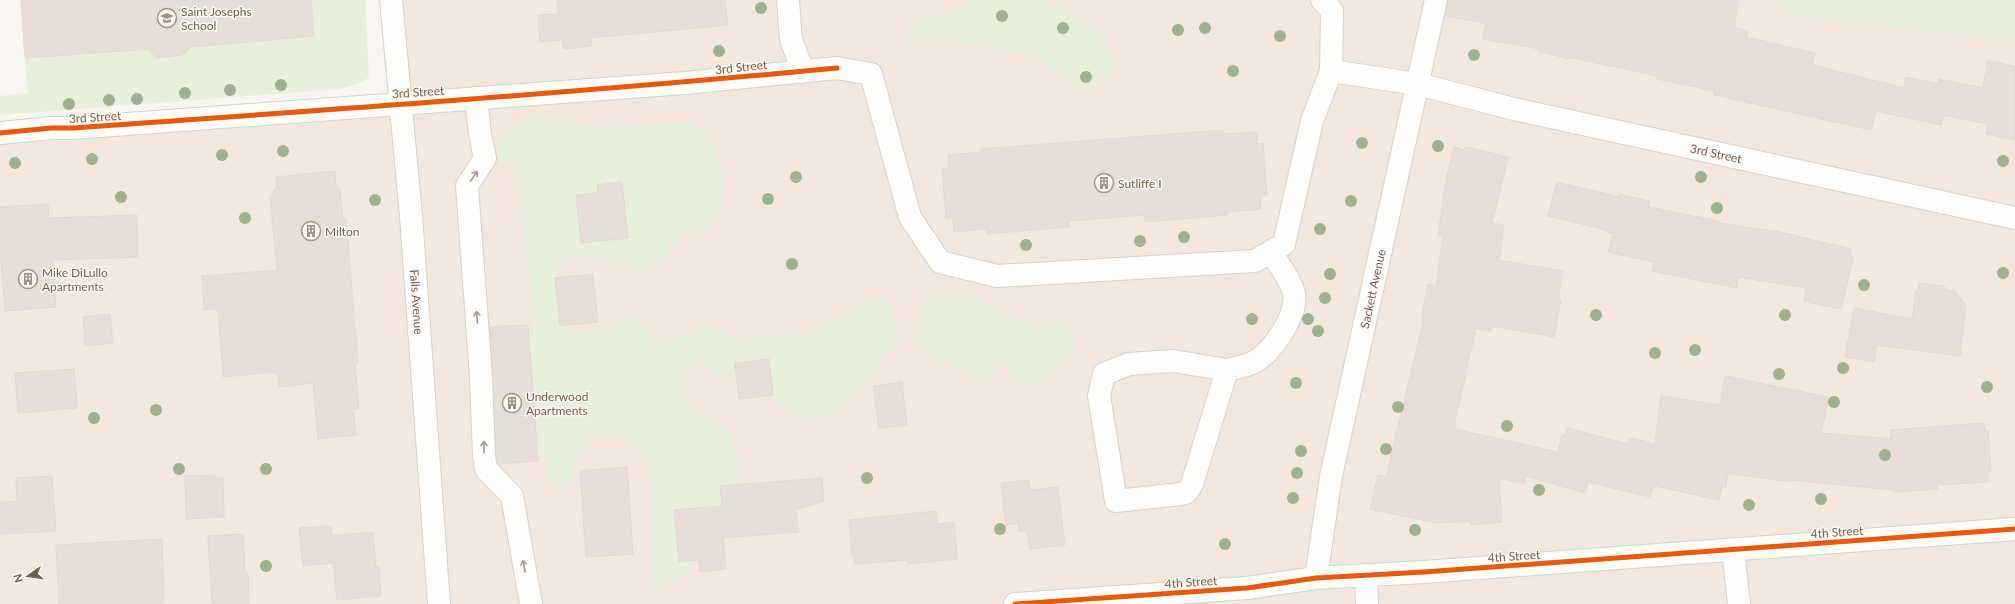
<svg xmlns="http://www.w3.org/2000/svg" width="2015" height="604" font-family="Lato,sans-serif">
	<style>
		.residential { fill: #f2e8de }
		.green { fill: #e7f0db }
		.building { fill: #e6ded7; stroke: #e2d8d2 }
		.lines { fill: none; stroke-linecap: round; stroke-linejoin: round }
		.minor-casing { stroke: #d7d1cb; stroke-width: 24 }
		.minor { stroke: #fefefd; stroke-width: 22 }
		.cycleway-casing { stroke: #fffaf3; stroke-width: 8 }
		.cycleway { stroke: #e8590c; stroke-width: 5 }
		.tree { fill: #9eb190 }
		.oneway { stroke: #a8958b }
		.labels { text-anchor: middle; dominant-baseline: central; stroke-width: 3; stroke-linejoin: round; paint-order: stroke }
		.poi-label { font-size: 12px; fill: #7a5c4d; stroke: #fffaf3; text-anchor: start }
		.street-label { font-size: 12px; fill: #7a5c4d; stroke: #fffaf3 }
	</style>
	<rect width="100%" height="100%" fill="#f9f5f0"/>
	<polygon class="residential" points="391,0 2015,0 2015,604 0,604 0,133 399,103"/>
	<g class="green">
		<polygon points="311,0 365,0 369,76 365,81 339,89 0,115 0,96 28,93 25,58 149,49 158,58 192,47 314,36"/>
		<path d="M970,0H1043C1063,6 1107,33 1113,54C1114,60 1113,66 1112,72L1102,81L1080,87L1072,85L1051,66L1033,56L980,45L911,38L907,33C907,17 935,18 945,15C954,11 962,5 970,0Z"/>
		<polygon points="1777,0 2015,0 2015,42 1998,42 1963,34 1833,22 1786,12"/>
		<path d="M535,116L603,127L664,123L691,124L710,132L718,165L726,180L717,219L697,234L682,228L666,257L642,273C616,261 595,257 566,254L555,271L560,326L577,333L595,330L632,317L644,325L656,343L682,337L705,327L743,339L787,335L823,326L871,297L884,299L896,324L897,344L836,413L801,420C775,394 735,378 701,364L686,369L679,393L697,414L719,422L730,435L737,457L738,493L716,515L689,572L651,591C650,558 660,474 641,450C636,444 622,439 614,435L591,439L574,460L569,484L559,487L551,486L548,460L538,461L528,325L535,323L517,173C511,167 506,163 497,163C497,146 499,131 517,123C523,120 529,119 535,116Z"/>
		<polygon points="967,296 1040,327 1063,322 1070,331 1078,348 1062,359 1042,383 1018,383 1011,372 997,361 999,376 983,382 969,372 937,361 917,344 922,298"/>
	</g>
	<g class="building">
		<polygon points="21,0 311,0 314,36 192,47 182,55 157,58 149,49 25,58"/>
		<polygon points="557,0 725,0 728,25 591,38 592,46 563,49 562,40 540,42 538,15 558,14"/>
		<polygon points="1448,0 1739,0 1734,28 1748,31 1746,37 1815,53 1812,65 1904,88 1906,77 1938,84 1939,79 1983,88 1988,61 2015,66 2015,140 1986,134 1988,124 1943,115 1941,125 1876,111 1871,130 1714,95 1715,91 1657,79 1658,76 1569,57 1569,59 1538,51 1539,49 1483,39 1486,23 1445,16"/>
		<polygon points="1223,130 1224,134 1257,132 1257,144 1263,143 1267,195 1260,196 1261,209 1227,212 1227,215 1145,222 1145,215 1069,221 1069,227 987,234 987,229 954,232 953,217 946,218 942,169 949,168 948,155 981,152 981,149"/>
		<polygon points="1454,147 1464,150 1465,147 1508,157 1492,223 1504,225 1499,260 1563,271 1558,300 1561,300 1554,337 1492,326 1491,331 1476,328 1454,426 1456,426 1455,429 1558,452 1562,435 1565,436 1567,428 1628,444 1630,438 1655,444 1661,396 1720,405 1725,376 1829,397 1821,433 1891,439 1890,430 1984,423 1985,431 1988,431 1991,472 1988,472 1988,482 1937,485 1938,489 1894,492 1894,490 1790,480 1789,482 1728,473 1726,487 1722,486 1719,500 1656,486 1653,486 1650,497 1588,482 1585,493 1526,476 1524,483 1499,478 1502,522 1471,525 1470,521 1437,523 1370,509 1378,475 1386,477 1423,323 1421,322 1428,284 1436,286 1443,236 1438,235 1447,175"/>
		<polygon points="335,171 336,185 340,190 343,220 346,219 358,363 355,363 359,409 353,409 356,435 318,439 313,383 279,387 277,372 223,377 218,309 204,310 202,276 277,270 270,196 273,195 273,190 277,189 276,177"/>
		<polygon points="622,182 628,238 581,243 576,195 598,193 597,185"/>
		<polygon points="1557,182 1619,197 1619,194 1649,201 1648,207 1718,221 1718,223 1780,232 1851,249 1850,256 1853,258 1841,309 1804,301 1806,288 1738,277 1737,288 1652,271 1654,262 1608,252 1613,233 1607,232 1607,230 1548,216"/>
		<polygon points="48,204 49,218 137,215 138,257 52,260 56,307 5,311 0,251 0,207"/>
		<polygon points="593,274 598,322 560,326 555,278"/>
		<polygon points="1919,283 1944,286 1946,290 1956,292 1966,306 1960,356 1877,345 1874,362 1845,357 1854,308 1912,319 1916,290 1918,291"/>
		<polygon points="110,314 113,343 85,346 83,317"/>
		<polygon points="528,325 538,461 499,464 496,455 490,327"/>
		<polygon points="769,359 773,395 739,399 735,363"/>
		<polygon points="74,369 77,408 18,413 15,373"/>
		<polygon points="902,382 907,425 879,428 873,386"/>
		<polygon points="627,467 633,554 586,557 580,471"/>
		<polygon points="215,475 215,478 223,478 224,517 186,519 185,476"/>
		<polygon points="52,476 56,531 0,534 0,503 17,501 16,478"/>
		<polygon points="822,478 824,501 795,510 799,532 723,538 726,569 700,572 699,560 679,562 674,510 722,506 720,486"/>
		<polygon points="1029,480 1031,490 1058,487 1065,545 1030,549 1026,530 1019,531 1018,523 1006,525 1001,483"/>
		<polygon points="936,511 938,524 954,522 957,559 907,564 907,560 855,564 854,555 852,556 849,520"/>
		<polygon points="331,526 332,536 373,532 376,567 379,567 381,596 337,600 333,563 303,566 299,528"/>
		<polygon points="243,534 245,573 248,573 249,604 212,604 208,536"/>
		<polygon points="162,539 164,601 161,601 162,604 59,604 56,545"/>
	</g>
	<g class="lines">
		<defs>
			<g id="minor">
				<path id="s1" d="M391,0L411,216L439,604"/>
				<polyline points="788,0 791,40 803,71"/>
				<path id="s2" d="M1331,71L1418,84L1514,109L2015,218"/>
				<polyline points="476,98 480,134 485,158 467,186 481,377 484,456 486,469 512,496 531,604"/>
				<polyline points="0,133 51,128 73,128 685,83 837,68 871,74 910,217 940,262 997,276 1255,261 1284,244 1312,121 1331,71 1332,11 1322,0"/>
				<path d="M1227,370L1173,361L1129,364L1104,374L1099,396L1116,501L1181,494L1187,492L1192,484L1227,370C1236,368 1247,366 1254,362C1273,352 1298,314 1294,293C1290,278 1278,264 1271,252"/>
				<polyline points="1733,550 1739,604"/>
				<polyline points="1366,575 1367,604"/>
				<path id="s3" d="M1316,578L1331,476L1436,0"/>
				<polyline points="1015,604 1247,588 1316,578 1424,572 2015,529"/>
			</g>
		</defs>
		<use href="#minor" class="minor-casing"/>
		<use href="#minor" class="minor"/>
		<defs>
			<g id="cycleway">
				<path d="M0,133L51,128H73C328,110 583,92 837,68"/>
				<polyline points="1015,604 1247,588 1316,578 1424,572 2015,529"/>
			</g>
		</defs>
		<use href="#cycleway" class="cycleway-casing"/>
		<use href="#cycleway" class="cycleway"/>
	</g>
	<g class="tree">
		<circle cx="761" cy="8" r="6"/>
		<circle cx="1002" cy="16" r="6"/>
		<circle cx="1063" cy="28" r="6"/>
		<circle cx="1205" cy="28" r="6"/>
		<circle cx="1178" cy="30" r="6"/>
		<circle cx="1280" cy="36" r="6"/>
		<circle cx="719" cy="51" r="6"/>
		<circle cx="1474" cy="55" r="6"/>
		<circle cx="1233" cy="71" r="6"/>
		<circle cx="1086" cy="77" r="6"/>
		<circle cx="281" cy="85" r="6"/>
		<circle cx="230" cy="90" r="6"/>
		<circle cx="185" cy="93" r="6"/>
		<circle cx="137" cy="99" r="6"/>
		<circle cx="109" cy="100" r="6"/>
		<circle cx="69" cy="104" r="6"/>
		<circle cx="1362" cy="143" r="6"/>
		<circle cx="1438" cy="146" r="6"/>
		<circle cx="283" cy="151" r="6"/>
		<circle cx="222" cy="155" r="6"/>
		<circle cx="92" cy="159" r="6"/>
		<circle cx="2003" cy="161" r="6"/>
		<circle cx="15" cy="163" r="6"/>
		<circle cx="796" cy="177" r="6"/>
		<circle cx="1701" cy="177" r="6"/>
		<circle cx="121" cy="197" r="6"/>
		<circle cx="768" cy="199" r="6"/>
		<circle cx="375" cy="200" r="6"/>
		<circle cx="1351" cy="201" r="6"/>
		<circle cx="1717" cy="208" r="6"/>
		<circle cx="245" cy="218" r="6"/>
		<circle cx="1320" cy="229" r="6"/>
		<circle cx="1184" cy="237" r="6"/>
		<circle cx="1140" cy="241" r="6"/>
		<circle cx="1026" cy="245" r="6"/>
		<circle cx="792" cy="264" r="6"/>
		<circle cx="2003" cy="273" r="6"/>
		<circle cx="1330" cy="274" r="6"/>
		<circle cx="1864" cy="285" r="6"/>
		<circle cx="1325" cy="298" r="6"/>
		<circle cx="1596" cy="315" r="6"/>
		<circle cx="1785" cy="315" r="6"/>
		<circle cx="1252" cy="319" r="6"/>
		<circle cx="1308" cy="319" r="6"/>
		<circle cx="1318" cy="331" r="6"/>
		<circle cx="1695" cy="350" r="6"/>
		<circle cx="1655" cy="353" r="6"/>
		<circle cx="1843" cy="368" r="6"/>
		<circle cx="1779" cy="374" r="6"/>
		<circle cx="1296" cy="383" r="6"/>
		<circle cx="1987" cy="387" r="6"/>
		<circle cx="1834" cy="402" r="6"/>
		<circle cx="1398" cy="407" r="6"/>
		<circle cx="156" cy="410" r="6"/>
		<circle cx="94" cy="418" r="6"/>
		<circle cx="1507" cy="426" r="6"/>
		<circle cx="1386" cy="449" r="6"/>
		<circle cx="1301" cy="451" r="6"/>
		<circle cx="1885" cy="455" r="6"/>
		<circle cx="179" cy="469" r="6"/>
		<circle cx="266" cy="469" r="6"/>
		<circle cx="1297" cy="473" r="6"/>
		<circle cx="867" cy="478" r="6"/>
		<circle cx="1539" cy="490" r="6"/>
		<circle cx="1293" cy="498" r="6"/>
		<circle cx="1821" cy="499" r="6"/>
		<circle cx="1749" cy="505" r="6"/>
		<circle cx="1000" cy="529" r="6"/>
		<circle cx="1415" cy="530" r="6"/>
		<circle cx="1225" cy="544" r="6"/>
		<circle cx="266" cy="566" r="6"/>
	</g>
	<defs><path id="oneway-shaft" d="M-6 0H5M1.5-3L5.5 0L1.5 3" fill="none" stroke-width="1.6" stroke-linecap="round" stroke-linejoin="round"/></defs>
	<g class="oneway">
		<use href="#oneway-shaft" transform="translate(474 176) rotate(-56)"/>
		<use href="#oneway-shaft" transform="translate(477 317) rotate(-95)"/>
		<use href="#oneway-shaft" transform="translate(484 447) rotate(-91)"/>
		<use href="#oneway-shaft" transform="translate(524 566) rotate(-100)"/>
	</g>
	<defs>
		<symbol id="school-ring" viewBox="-11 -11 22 22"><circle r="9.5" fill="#fffaf3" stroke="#a69286" stroke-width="1.5"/><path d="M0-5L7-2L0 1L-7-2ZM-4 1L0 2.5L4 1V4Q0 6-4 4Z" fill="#a69286"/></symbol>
		<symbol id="building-ring" viewBox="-11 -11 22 22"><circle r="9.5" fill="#fffaf3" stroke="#a69286" stroke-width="1.5"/><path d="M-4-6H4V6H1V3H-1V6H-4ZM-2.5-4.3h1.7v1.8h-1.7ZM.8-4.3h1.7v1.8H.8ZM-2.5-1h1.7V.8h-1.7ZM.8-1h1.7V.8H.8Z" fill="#a69286"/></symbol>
	</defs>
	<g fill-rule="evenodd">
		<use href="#school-ring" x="156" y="7" width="22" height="22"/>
		<use href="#building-ring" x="1093" y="172" width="22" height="22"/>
		<use href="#building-ring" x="300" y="220" width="22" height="22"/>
		<use href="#building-ring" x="17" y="268" width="22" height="22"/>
		<use href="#building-ring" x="501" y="392" width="22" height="22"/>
	</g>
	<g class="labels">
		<g class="poi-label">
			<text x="181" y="11">Saint Josephs<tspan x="181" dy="14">School</tspan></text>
			<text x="1118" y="183">Sutliffe I</text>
			<text x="325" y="231">Milton</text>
			<text x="42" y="272">Mike DiLullo<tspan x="42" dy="14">Apartments</tspan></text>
			<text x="526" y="396">Underwood<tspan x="526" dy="14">Apartments</tspan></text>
		</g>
		<g class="street-label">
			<text transform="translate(741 67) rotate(-6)">3rd Street</text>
			<text transform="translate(418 92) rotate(-4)">3rd Street</text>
			<text transform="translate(95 117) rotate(-4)">3rd Street</text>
			<text stroke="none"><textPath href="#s2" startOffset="394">3rd Street</textPath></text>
			<text stroke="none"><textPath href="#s3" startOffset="295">Sackett Avenue</textPath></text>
			<text stroke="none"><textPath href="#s1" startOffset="303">Falls Avenue</textPath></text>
			<text transform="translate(1837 532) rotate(-4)">4th Street</text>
			<text transform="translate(1514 556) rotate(-4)">4th Street</text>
			<text transform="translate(1191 582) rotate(-4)">4th Street</text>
		</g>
	</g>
	<g transform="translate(28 576) rotate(257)" stroke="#fffaf3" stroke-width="3" paint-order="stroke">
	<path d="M0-3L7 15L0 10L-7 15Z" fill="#7a5c4d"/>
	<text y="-6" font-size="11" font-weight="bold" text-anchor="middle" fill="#7a5c4d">N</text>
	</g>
</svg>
